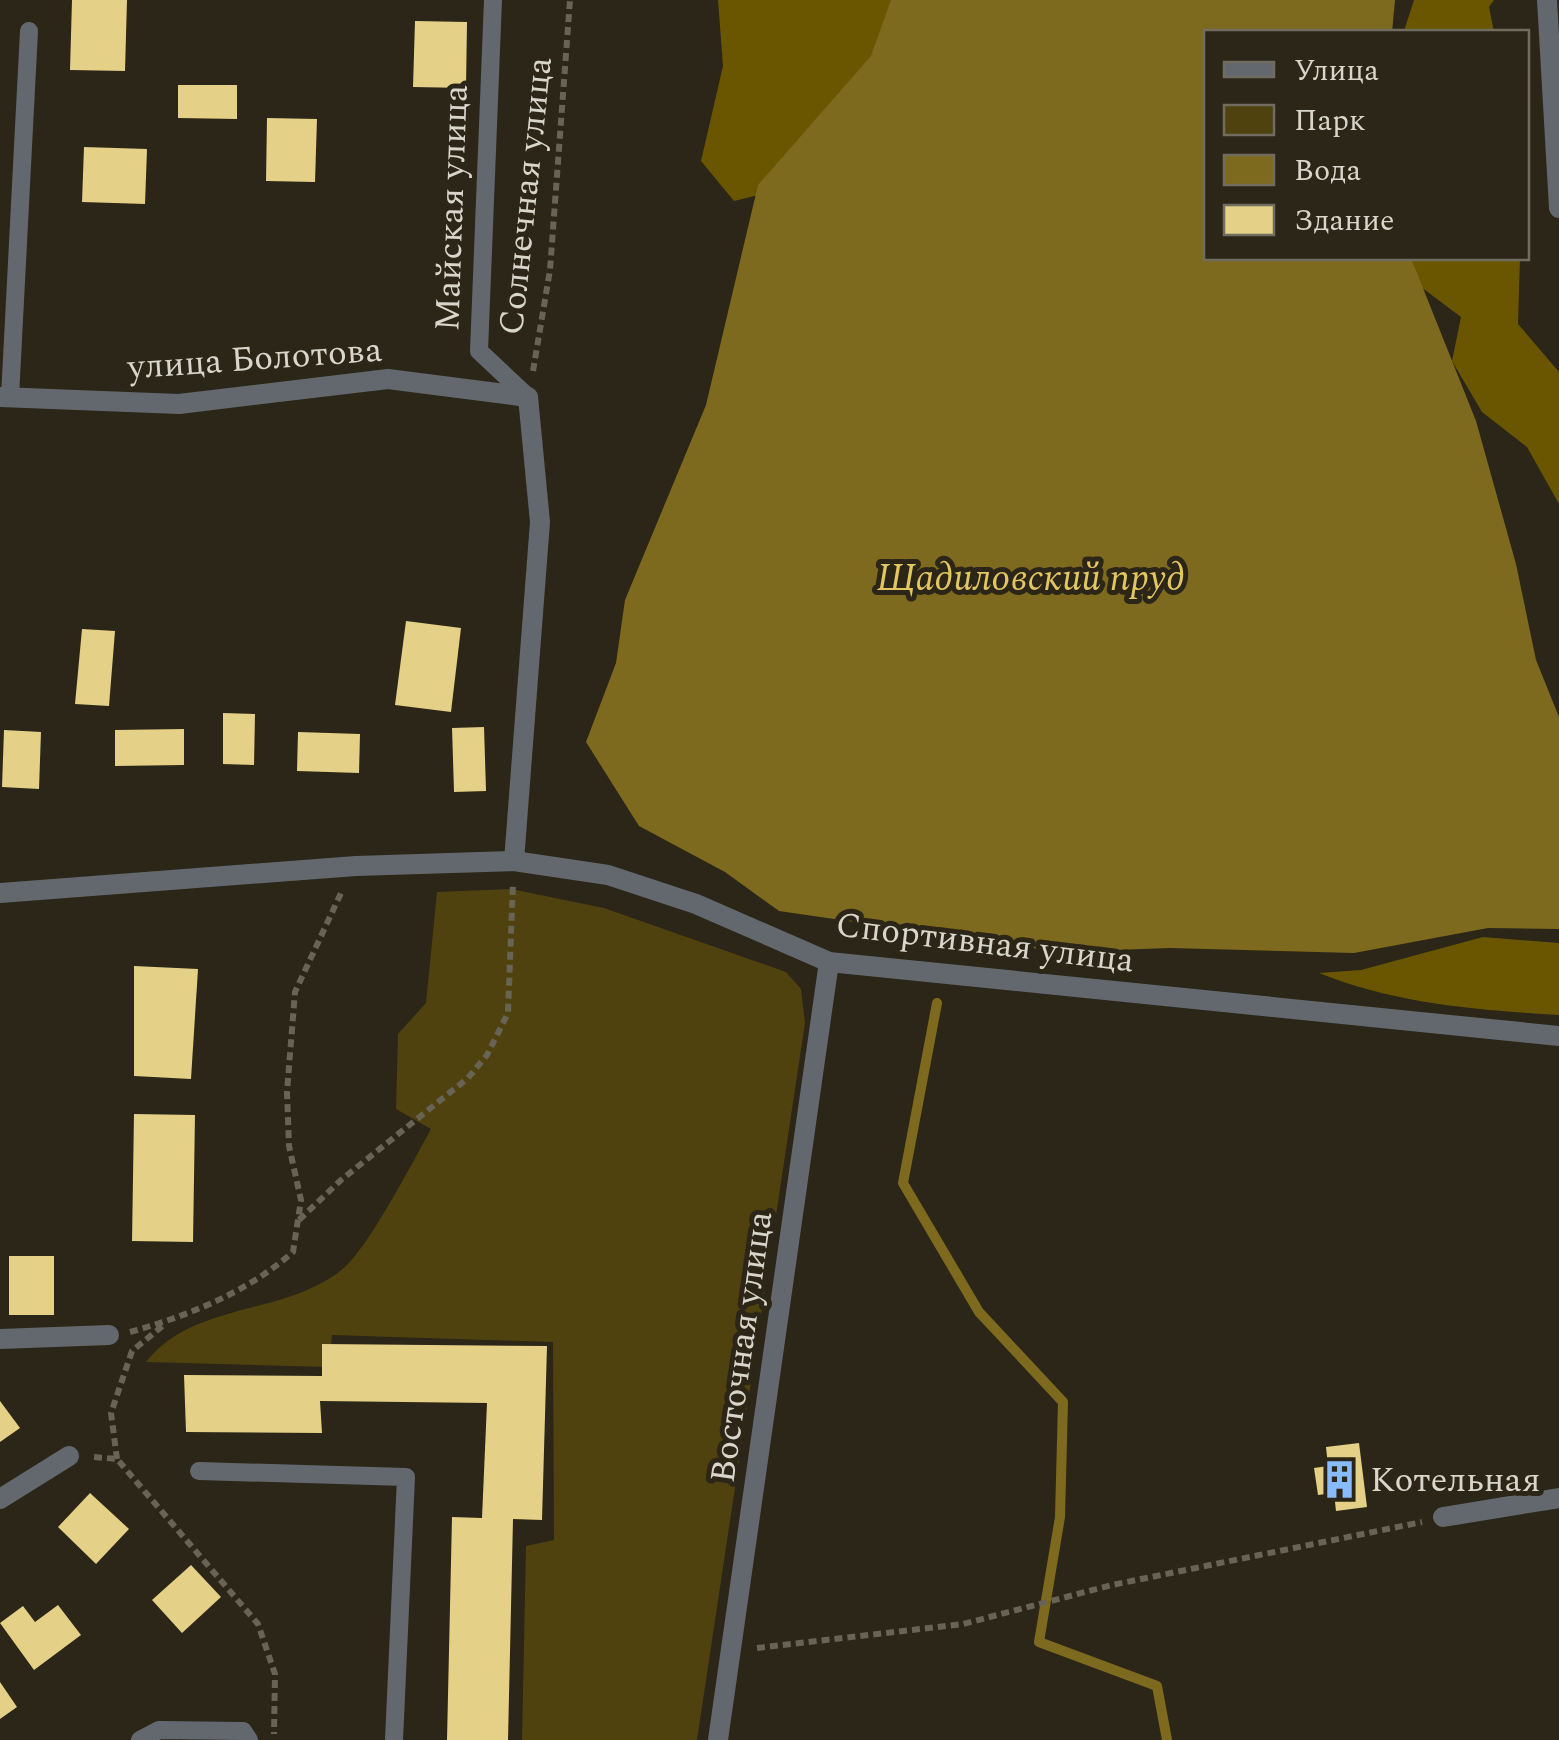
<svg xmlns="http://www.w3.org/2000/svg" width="1559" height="1740" font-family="Spectral,serif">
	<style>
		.green { fill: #4f420e }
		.forest { fill: #6a5600 }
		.water { fill: #7e6a1e }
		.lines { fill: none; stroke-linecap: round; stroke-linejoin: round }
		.stream { stroke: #7e6a1e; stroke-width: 10 }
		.building { fill: #e5d087 }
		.path { stroke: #676355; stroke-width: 6; stroke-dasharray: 8 5; stroke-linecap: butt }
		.service { stroke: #63686f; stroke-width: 18 }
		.minor { stroke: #63686f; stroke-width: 20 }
		.tertiary { stroke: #63686f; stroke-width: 20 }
		.labels { text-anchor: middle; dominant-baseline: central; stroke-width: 10; stroke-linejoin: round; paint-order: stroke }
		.street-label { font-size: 35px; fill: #d8d5cb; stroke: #2b2617 }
		.poi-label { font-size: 35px; fill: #d8d5cb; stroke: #2b2617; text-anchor: start }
		.water-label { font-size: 38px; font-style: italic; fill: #e3c660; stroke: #2b2617 }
	</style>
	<rect width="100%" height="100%" fill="#2b2617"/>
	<path class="green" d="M511,889L604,908L786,972L801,989L805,1023L697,1740H522L526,1546L554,1540L553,1342L332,1335L329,1367L146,1362C195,1300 287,1317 345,1267C369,1246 414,1160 431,1129L396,1109L398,1034L426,1003L437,892Z"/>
	<g class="forest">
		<polygon points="718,0 974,0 834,177 734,201 701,161 723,66"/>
		<polygon points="1414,0 1494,0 1489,7 1494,32 1404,31"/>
		<polygon points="1411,258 1520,258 1518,324 1559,372 1559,504 1527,447 1482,412 1452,361 1461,317 1421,287"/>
		<path d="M1483,937L1559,943V1015C1477,1010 1396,1004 1319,973L1361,970Z"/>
	</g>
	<polygon class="water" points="891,0 1395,0 1392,32 1206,32 1206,258 1411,258 1476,421 1516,564 1536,660 1559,717 1559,929 1488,928 1354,953 1170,948 1060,952 779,911 725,872 639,826 586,742 616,663 625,600 706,405 758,185 871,56"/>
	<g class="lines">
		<g class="stream">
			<polyline points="949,944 950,936"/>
			<polyline points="937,1003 903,1183 979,1312 1063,1402 1060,1517 1039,1642 1157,1686 1167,1740"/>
		</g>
	</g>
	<g class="building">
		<polygon points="72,0 127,0 125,71 70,70"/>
		<polygon points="415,21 467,22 466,88 413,87"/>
		<polygon points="178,85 237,85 237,119 178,118"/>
		<polygon points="267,118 317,119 315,182 266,181"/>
		<polygon points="84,147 147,149 145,204 82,202"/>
		<polygon points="406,621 461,628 451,712 395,705"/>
		<polygon points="82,629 115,631 109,706 75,704"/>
		<polygon points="223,713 255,714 254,765 223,764"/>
		<polygon points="484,727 486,791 454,792 452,728"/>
		<polygon points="184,729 184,765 115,766 115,730"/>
		<polygon points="4,730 41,732 39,789 2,787"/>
		<polygon points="298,732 360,734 359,773 297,771"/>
		<polygon points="134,966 198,969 191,1079 134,1076"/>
		<polygon points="134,1114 195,1115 193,1242 132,1241"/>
		<rect x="9" y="1256" width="45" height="59"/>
		<polygon points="322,1344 547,1346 542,1520 513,1519 508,1740 447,1740 452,1517 482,1518 487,1403 320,1401 322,1433 186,1432 184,1375 322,1376"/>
		<polygon points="0,1401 20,1428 0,1442"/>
		<polygon points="1359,1443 1367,1507 1336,1511 1334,1493 1318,1495 1314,1468 1328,1466 1326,1447"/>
		<polygon points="90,1493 129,1529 96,1564 58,1527"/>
		<polygon points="191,1565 221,1597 182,1633 152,1600"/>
		<polygon points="58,1605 81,1635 34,1670 0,1623 23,1606 35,1622"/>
		<polygon points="0,1682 17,1707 0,1719"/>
	</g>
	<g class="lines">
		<g class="path">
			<polyline points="533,371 550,270 570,0"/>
			<polyline points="299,1220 341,1180 468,1078 487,1055 508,1013 513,883"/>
			<path d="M130,1332C190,1315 246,1293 293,1252L301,1200L289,1146L287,1092L295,992L342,891"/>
			<polyline points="94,1457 117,1459 258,1624 275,1674 274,1734"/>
			<polyline points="117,1459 111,1413 132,1351 165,1324"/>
			<polyline points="757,1648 963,1624 1112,1585 1422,1522"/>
		</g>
		<g class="service">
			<polyline points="493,0 479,351 528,397"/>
			<polyline points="10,397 29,31"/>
			<polyline points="199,1471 406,1477 394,1740"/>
			<polyline points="140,1740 159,1730 243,1731 249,1740"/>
		</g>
		<g class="minor">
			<polyline points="1547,0 1559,208"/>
			<polyline points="0,397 179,404 388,379 528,397 540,522 514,861"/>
			<polyline points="0,1339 109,1335"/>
			<polyline points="0,1499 69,1456"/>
			<polyline points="1443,1517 1559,1498"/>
			<polyline points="718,1740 829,962"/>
		</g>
		<polyline class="tertiary" points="0,893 356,866 514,861 608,875 696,904 829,962 1559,1036"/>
	</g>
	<defs>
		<symbol id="building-bare" viewBox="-9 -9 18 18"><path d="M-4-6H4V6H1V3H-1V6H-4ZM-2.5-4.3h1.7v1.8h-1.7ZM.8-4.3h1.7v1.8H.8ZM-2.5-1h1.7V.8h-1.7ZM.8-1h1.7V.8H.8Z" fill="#88bbfc" stroke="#2b2617" stroke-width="2.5" paint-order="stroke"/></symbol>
	</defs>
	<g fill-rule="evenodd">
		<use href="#building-bare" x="1312" y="1452" width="55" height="55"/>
	</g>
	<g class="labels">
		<g class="street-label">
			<text transform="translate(526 196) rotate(-84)">Солнечная улица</text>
			<text transform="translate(452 208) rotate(-88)">Майская улица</text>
			<text transform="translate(255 359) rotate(-4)">улица Болотова</text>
			<text transform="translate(985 943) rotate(7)">Спортивная улица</text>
			<text transform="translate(742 1347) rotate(-82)">Восточная улица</text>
		</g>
		<g class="poi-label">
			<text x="1370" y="1480">Котельная</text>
		</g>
		<g class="water-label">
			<text x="1031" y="579">Щадиловский пруд</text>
		</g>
	</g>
	<rect x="1204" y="30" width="325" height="230" fill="#2b2617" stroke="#706c5f" stroke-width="2.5"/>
	<rect x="1224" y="62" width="50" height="15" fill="#63686f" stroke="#706c5f" stroke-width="2.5"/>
	<text x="1294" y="80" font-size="30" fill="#d8d5cb">Улица</text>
	<rect x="1224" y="105" width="50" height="30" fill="#4f420e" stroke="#706c5f" stroke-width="2.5"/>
	<text x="1294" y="130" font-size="30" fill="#d8d5cb">Парк</text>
	<rect x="1224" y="155" width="50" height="30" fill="#7e6a1e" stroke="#706c5f" stroke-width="2.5"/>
	<text x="1294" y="180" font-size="30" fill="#d8d5cb">Вода</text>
	<rect x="1224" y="205" width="50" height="30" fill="#e5d087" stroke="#706c5f" stroke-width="2.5"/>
	<text x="1294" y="230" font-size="30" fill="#d8d5cb">Здание</text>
</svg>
